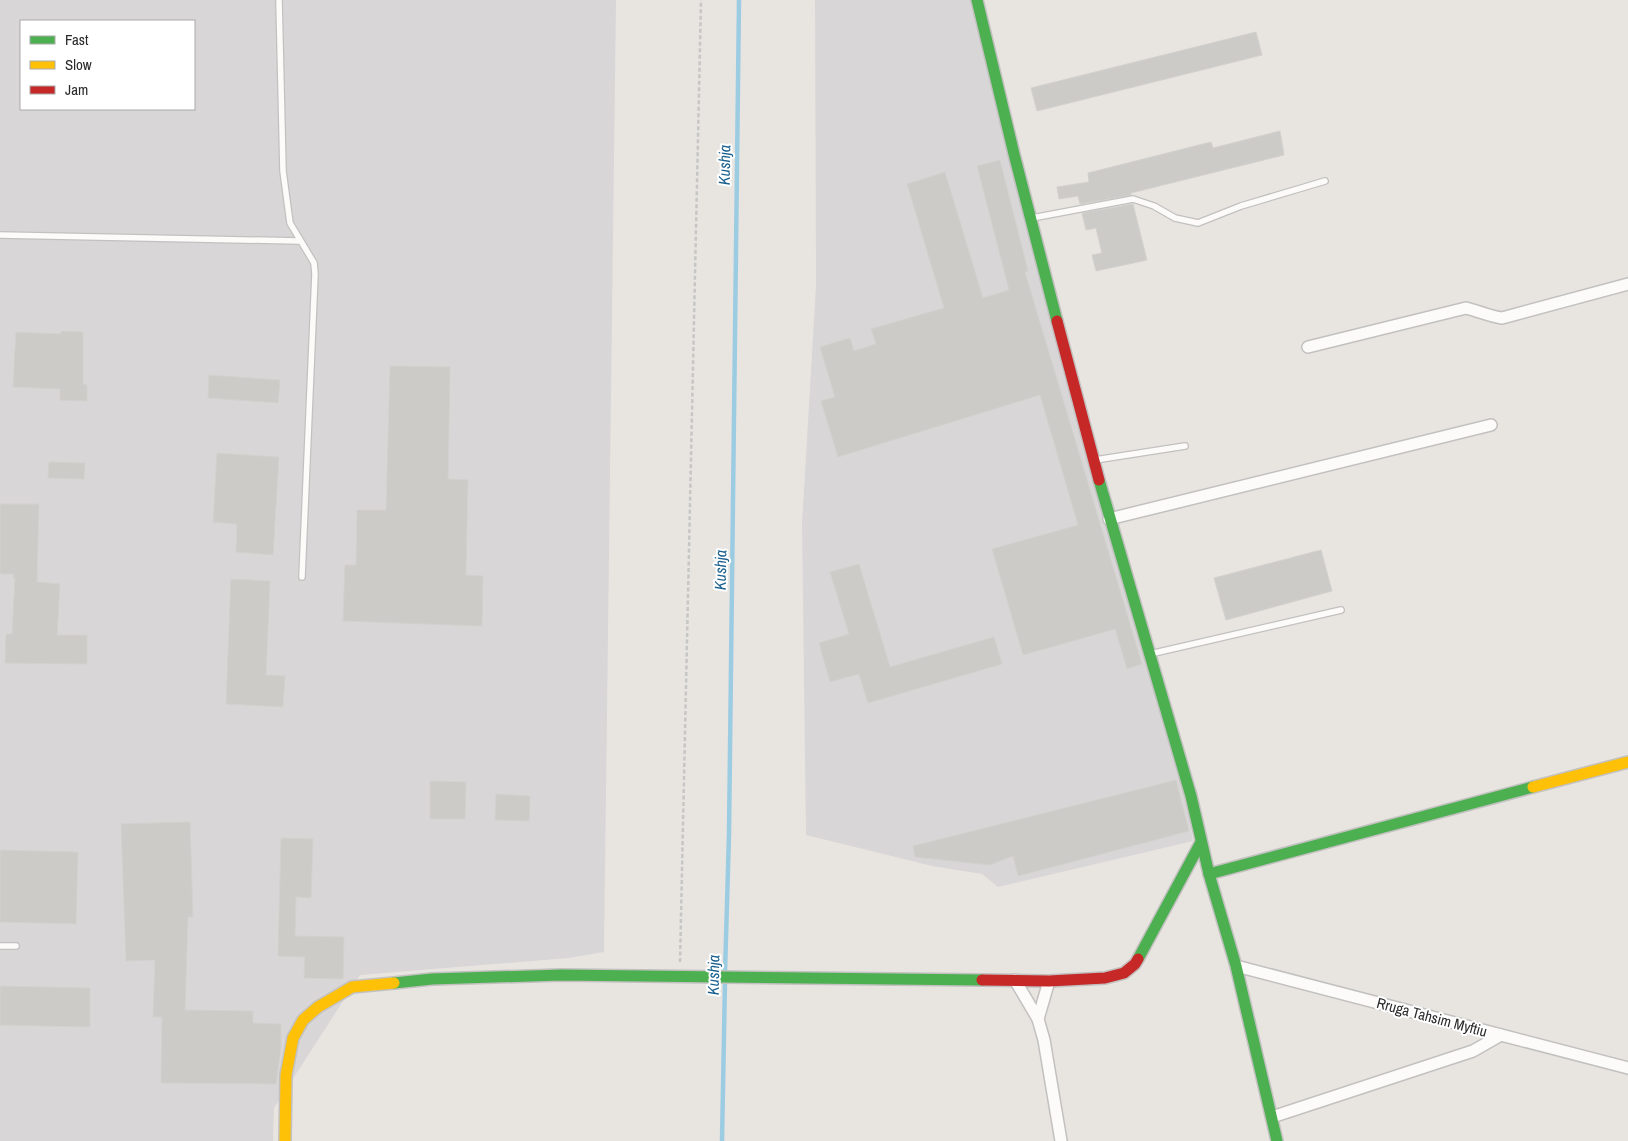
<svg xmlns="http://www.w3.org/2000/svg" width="1628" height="1141" font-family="'Archivo Narrow',sans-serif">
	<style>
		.industrial { fill: #d9d6d8; fill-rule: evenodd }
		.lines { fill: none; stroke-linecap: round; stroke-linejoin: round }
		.stream { stroke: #9ccce2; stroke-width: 4.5 }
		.building { fill: #cdcbc8; stroke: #d3d1cd }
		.lane-casing { stroke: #c2c1c0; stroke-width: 8 }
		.street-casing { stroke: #c2c1c0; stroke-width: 14 }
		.fast-casing { stroke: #c2c1c0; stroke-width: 14 }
		.slow-casing { stroke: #c2c1c0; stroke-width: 14 }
		.jam-casing { stroke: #c2c1c0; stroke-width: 14 }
		.path { stroke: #c6c6c5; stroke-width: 2.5; stroke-dasharray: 4 2.5; stroke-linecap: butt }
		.lane { stroke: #fcfbfa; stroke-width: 5.5 }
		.street { stroke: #fcfbfa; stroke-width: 11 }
		.fast { stroke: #4caf50; stroke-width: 11 }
		.slow { stroke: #ffc107; stroke-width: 11 }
		.jam { stroke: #c62828; stroke-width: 11 }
		.labels { text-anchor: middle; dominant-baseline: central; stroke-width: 4; stroke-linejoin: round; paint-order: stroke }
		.street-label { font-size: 15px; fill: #2a2a2a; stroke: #fff }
		.water-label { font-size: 16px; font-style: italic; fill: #1a608e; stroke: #fff }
	</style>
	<rect width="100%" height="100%" fill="#e8e5e1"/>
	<g class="industrial">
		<path d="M0,0H616L604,952L569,958L360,975L274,1108L273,1141H0ZM21,21H194V109H21Z"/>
		<polygon points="815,0 973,0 1183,781 1193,841 998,887 982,874 932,866 806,835 802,524 816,285"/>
	</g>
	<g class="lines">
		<g class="stream">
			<polyline points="725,973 729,834 739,0"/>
			<polyline points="722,1141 725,981"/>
		</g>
	</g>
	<g class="building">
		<polygon points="1256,32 1262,55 1037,111 1031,88"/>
		<polygon points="1280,131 1284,155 1131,193 1131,195 1080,204 1078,196 1059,199 1057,187 1089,182 1088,173 1211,142 1213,148"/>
		<polygon points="1000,160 1028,271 1025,272 1142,664 1127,669 1115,629 1023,655 992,549 1078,525 1040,395 838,457 821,401 835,397 820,347 850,338 854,351 876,344 871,329 944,308 907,184 945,172 983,298 1009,290 977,166"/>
		<polygon points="1133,204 1147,260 1096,271 1092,255 1102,253 1096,228 1086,230 1082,213"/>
		<polygon points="61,331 83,332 83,384 87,385 87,401 60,400 60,389 13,387 16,332 61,334"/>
		<polygon points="390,366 450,367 448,479 468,480 466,575 483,576 482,626 343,621 345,565 356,565 357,510 386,510"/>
		<polygon points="209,375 280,380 278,403 208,398"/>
		<polygon points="217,453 279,457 273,555 236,552 237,524 213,522"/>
		<polygon points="49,462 85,463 84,479 48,478"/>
		<polygon points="0,504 39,504 37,582 60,584 57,635 87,635 87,664 5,663 6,634 12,634 15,578 13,578 14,574 0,574"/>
		<polygon points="1321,550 1332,591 1226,620 1214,578"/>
		<polygon points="859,564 890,667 994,637 1002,664 868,703 859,674 830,682 819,643 849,634 830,572"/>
		<polygon points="231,579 270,581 266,675 285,676 283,707 226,704"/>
		<polygon points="1176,780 1189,831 1018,876 1013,856 990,865 915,857 913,846"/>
		<polygon points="430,781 466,782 465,819 430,819"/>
		<polygon points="496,794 530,796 529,821 495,820"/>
		<polygon points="190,822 193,917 188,917 185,1010 253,1011 253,1023 281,1024 281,1048 276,1084 161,1083 162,1017 153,1017 155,960 126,961 121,824"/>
		<polygon points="281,838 313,839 311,898 296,897 295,936 344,937 343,979 304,978 305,957 278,956"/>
		<polygon points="0,850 78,852 76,924 0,922"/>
		<polygon points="0,986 90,988 90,1027 0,1025"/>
	</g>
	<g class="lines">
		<defs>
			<g id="lane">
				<polyline points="279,0 283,171 290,223 314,263 315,274 302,577"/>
				<polyline points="1032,218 1133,199 1154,206 1175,218 1198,223 1241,206 1325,181"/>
				<polyline points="0,235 299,241"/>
				<polyline points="1095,460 1185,446"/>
				<polyline points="1150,654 1341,610"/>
				<polyline points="0,946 16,946"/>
			</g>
			<g id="street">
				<path d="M1308,347L1466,308C1478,311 1489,316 1502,318L1628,284"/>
				<polyline points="1109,519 1491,425"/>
				<polyline points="1236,966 1628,1068"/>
				<polyline points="1015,980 1038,1019"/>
				<polyline points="1049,981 1038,1019 1044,1040 1061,1141"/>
				<polyline points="1272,1117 1473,1051 1501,1035"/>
			</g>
			<g id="fast">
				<polyline points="977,0 1014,154 1057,321"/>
				<polyline points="1099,480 1191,796 1209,874 1236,966 1277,1141"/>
				<polyline points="1209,874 1533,787"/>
				<polyline points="1138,959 1201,842"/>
				<polyline points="394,983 432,979 561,975 982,980"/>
			</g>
			<g id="slow">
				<polyline points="1533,787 1628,762"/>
				<polyline points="285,1141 286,1075 293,1038 303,1020 318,1007 352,987 394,983"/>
			</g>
			<g id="jam">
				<polyline points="1057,321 1099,480"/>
				<polyline points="982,980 1049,981 1105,978 1124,973 1135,964 1138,959"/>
			</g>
		</defs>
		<use href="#lane" class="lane-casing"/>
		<use href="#street" class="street-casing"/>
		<use href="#fast" class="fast-casing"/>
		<use href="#slow" class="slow-casing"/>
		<use href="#jam" class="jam-casing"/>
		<polyline class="path" points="680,962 701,0"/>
		<use href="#lane" class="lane"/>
		<use href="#street" class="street"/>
		<use href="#fast" class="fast"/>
		<use href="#slow" class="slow"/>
		<use href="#jam" class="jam"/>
	</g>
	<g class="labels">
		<g class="street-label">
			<text transform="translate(1432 1017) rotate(15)">Rruga Tahsim Myftiu</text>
		</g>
		<g class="water-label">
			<text transform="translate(724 165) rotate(-89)">Kushja</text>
			<text transform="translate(720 570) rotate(-89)">Kushja</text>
			<text transform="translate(713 975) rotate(-89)">Kushja</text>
		</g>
	</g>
	<rect x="20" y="20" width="175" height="90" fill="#ffffff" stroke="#aaaaaa"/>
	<rect x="30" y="36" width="25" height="8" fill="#4caf50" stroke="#aaaaaa"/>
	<text x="65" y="45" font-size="15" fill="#2a2a2a">Fast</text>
	<rect x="30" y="61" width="25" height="8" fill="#ffc107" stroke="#aaaaaa"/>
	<text x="65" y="70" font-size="15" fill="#2a2a2a">Slow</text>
	<rect x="30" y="86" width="25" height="8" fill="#c62828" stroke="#aaaaaa"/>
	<text x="65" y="95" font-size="15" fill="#2a2a2a">Jam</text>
</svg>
